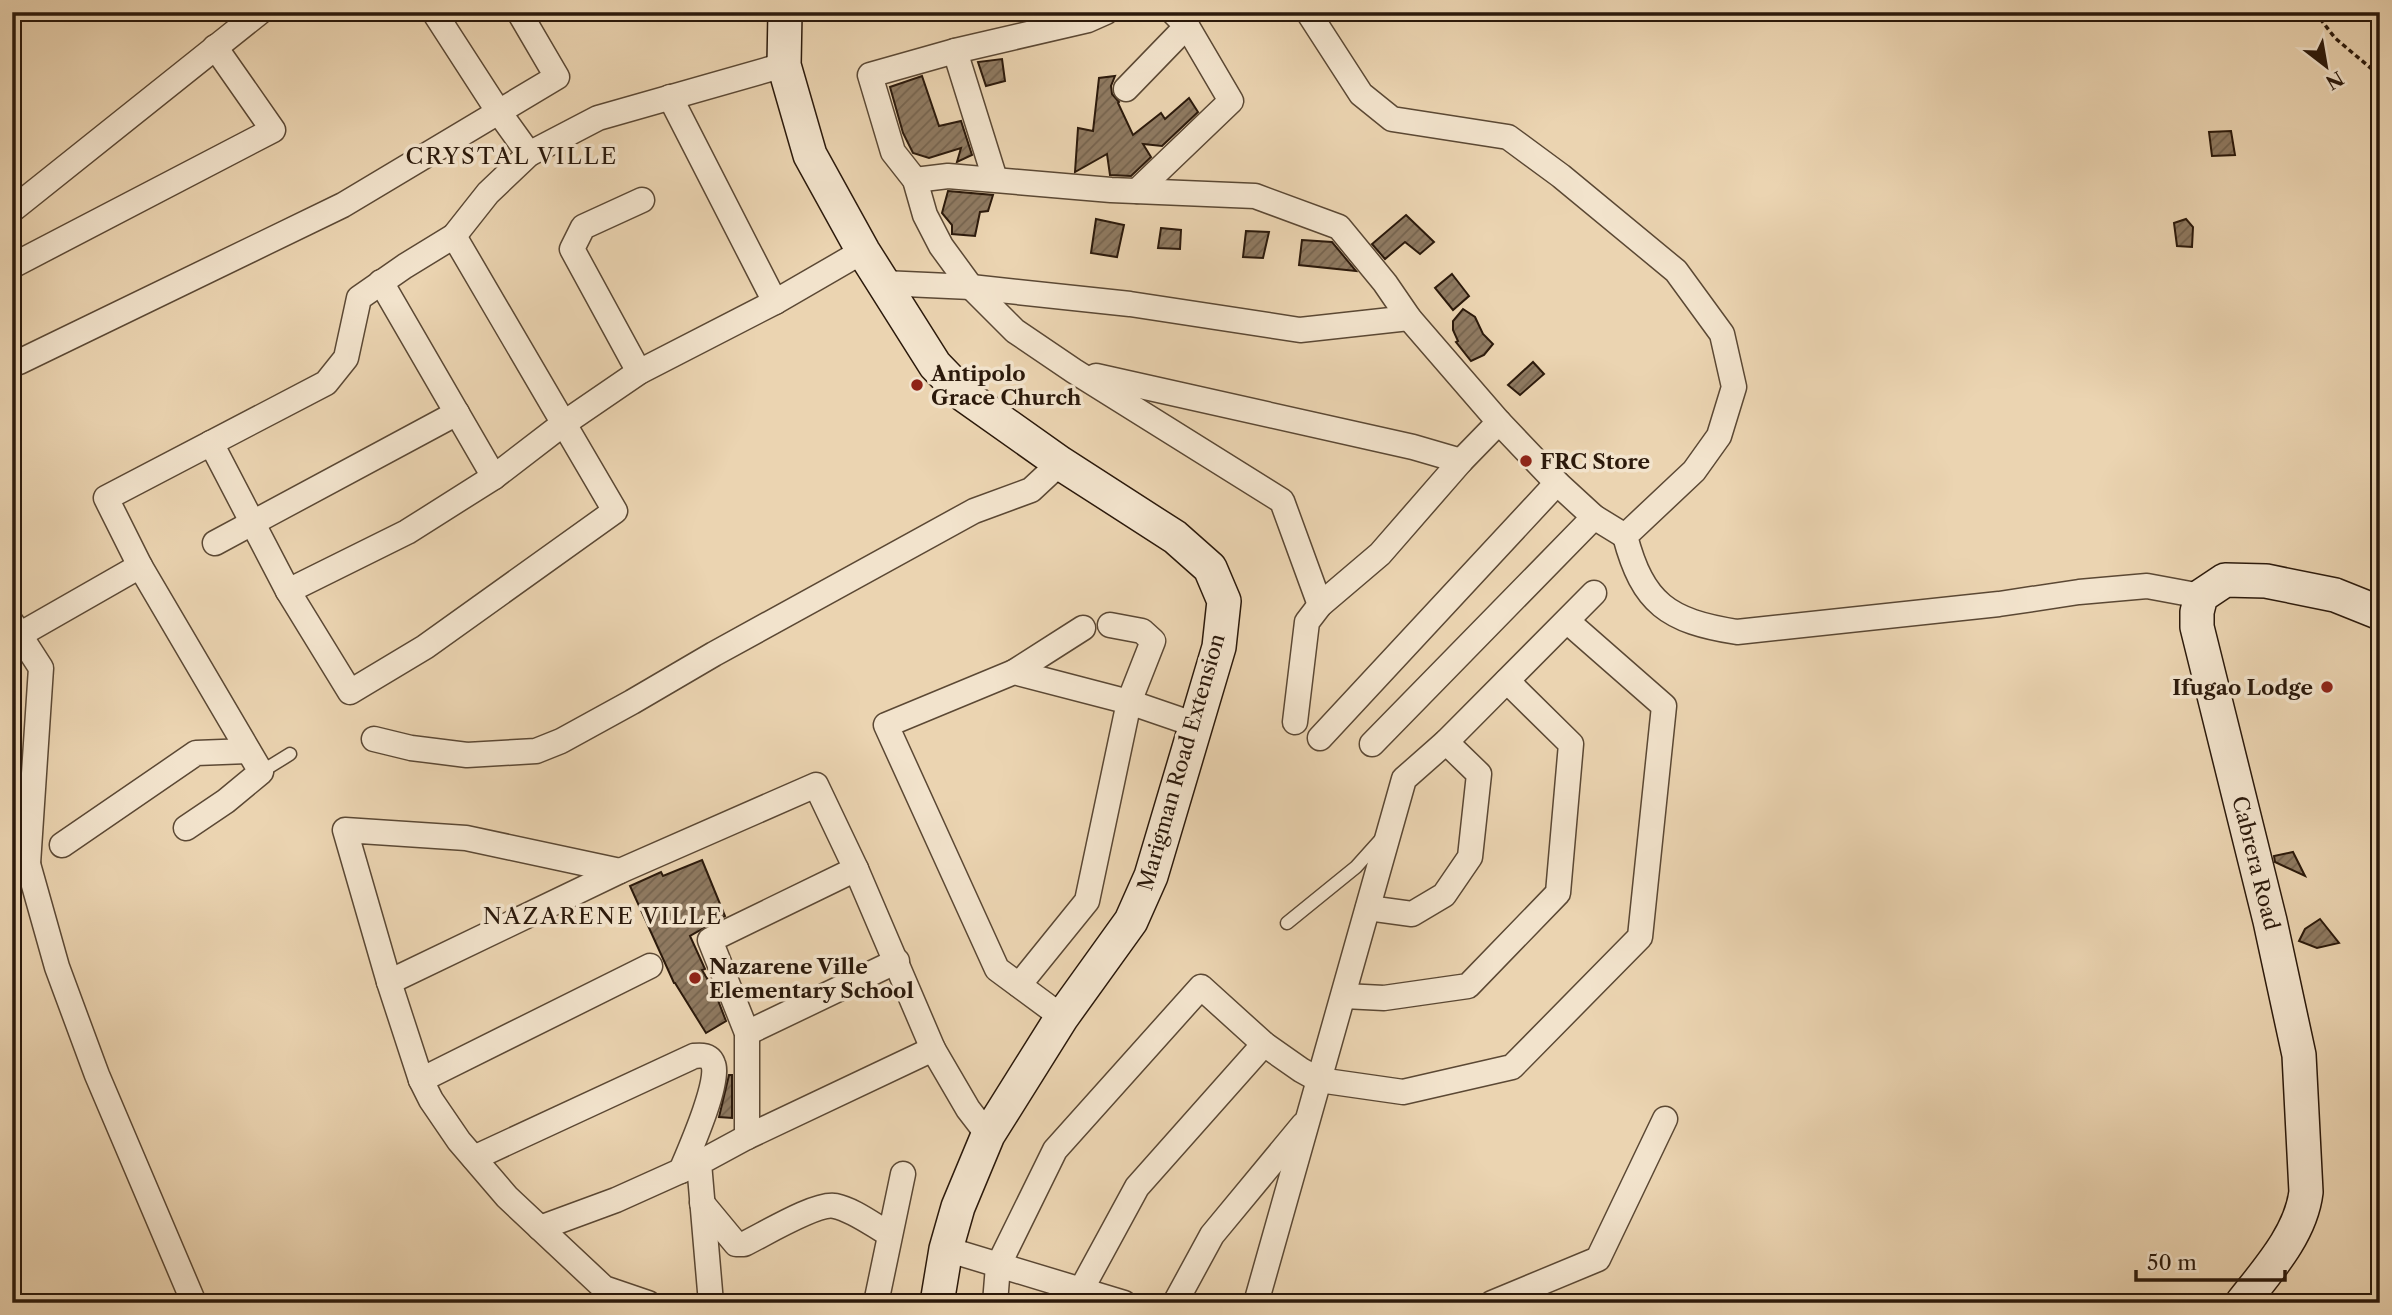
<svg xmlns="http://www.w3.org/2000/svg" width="2392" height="1315" font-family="'Libre Caslon Text',serif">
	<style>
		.building { fill: url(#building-hatch); stroke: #2b190b; stroke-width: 2 }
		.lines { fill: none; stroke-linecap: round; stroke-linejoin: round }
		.lane-casing { stroke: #5b4834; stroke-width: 15 }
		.street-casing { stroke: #5b4834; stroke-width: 27 }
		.secondary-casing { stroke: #2b190b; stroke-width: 36 }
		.path { stroke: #2b190b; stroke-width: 3.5; stroke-dasharray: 5 3.5; stroke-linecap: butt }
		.lane { stroke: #f2e3cc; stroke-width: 12 }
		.street { stroke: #f2e3cc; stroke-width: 24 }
		.secondary { stroke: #f2e3cc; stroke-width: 33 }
		.poi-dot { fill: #8f2418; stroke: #f2e3cc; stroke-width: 2.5 }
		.labels { text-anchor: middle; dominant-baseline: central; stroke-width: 7; stroke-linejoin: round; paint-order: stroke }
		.poi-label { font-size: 21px; font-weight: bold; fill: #2b190b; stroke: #f2e3cc; text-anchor: start }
		.street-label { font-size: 21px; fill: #2b190b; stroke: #f2e3cc }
		.neighbourhood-label { font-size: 23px; letter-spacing: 2px; fill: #2b190b; stroke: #f2e3cc }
	</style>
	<defs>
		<pattern id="building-hatch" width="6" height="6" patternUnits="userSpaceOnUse" patternTransform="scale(1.75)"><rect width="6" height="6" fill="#8f7a61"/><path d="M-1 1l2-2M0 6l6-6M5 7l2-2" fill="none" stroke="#75634e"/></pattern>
	</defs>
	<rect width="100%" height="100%" fill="#ebd4b1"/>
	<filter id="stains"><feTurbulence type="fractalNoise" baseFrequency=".00286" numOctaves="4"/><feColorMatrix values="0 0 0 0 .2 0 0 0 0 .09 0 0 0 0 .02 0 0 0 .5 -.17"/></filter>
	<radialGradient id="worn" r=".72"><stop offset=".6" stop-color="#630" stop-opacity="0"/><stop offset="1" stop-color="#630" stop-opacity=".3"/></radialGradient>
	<g class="building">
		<polygon points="1002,59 1005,81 986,86 978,62"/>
		<polygon points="922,76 939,126 961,121 972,155 957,162 961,148 929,158 913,153 903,133 890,87"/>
		<polygon points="1115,76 1111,86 1112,94 1119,102 1118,103 1133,135 1161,113 1165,119 1189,98 1198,112 1162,146 1143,144 1151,157 1131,176 1110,175 1107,154 1075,172 1078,128 1093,131 1099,78"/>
		<polygon points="2231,131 2235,155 2212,156 2209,132"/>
		<polygon points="948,191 993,195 988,211 980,212 975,236 952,234 952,225 942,213"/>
		<polygon points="1406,215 1434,242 1420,254 1405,242 1385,259 1372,244"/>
		<polygon points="1096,219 1124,225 1117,257 1091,253"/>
		<polygon points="2186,219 2193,227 2192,247 2177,246 2174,223"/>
		<polygon points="1161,228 1181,230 1180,249 1158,248"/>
		<polygon points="1246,231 1269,232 1263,258 1243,257"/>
		<polygon points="1302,240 1332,242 1356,271 1299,265"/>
		<polygon points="1452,274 1469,296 1453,310 1435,288"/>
		<polygon points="1463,309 1475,317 1483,334 1493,344 1484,355 1471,361 1456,342 1458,341 1453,330 1453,321"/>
		<polygon points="1533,362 1544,374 1520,395 1508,385"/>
		<polygon points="2293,852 2305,876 2275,862 2274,856"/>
		<polygon points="702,860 725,916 690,936 705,969 702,970 714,990 726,1021 706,1033 675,983 674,983 630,886 661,872 663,876"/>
		<polygon points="2320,919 2339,943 2317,948 2299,941 2305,929"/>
		<polygon points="729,1075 732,1075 732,1118 719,1117"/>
	</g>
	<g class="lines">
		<defs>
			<g id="lane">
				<polyline points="261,772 290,754"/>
				<polyline points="1287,923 1356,867 1382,838"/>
			</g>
			<g id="street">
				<polyline points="434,12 498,111 529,154"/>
				<polyline points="1106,12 1088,20 955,51 870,75 893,152 915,180 925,215 941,246 971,287 1015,331 1074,371 1282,501 1320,605"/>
				<path d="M1308,12L1361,94L1392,119L1508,137L1561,176L1676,271L1722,334L1734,387L1719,436L1694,471L1625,536C1643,604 1668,621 1737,632L1999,604L2079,592L2147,586L2201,596"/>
				<polyline points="955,51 995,179"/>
				<polyline points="1126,89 1187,26"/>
				<polyline points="670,97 775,302"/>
				<polyline points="915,180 948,176 1111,190 1255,196 1339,227 1385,283 1409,318 1499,422 1557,483 1594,517 1625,536"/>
				<polyline points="1137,191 1231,101 1187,26 1173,12"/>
				<polyline points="12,210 260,12"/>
				<polyline points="12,266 273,130 215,47"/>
				<polyline points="381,282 494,477"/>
				<polyline points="883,283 971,287 1130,304 1300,330 1409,318"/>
				<polyline points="12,362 19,362 343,205 557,77 519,12"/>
				<polyline points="639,372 572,249 583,227 642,200"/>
				<polyline points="1096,376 1413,447 1461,461 1499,422"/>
				<polyline points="211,443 288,591 350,692 425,647 615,511 454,236"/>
				<polyline points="215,543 457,413"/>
				<polyline points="288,591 407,532 494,477 563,424 639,372 775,302 863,251"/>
				<polyline points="12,623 41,668 28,864"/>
				<polyline points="21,634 140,566"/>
				<polyline points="1014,672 1083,628"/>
				<polyline points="1295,722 1307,622 1320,605 1380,554 1461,461"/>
				<polyline points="1320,738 1557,483"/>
				<polyline points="374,739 411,748 467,755 536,751 561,741 632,702 714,654 974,511 1031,490 1060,463"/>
				<polyline points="1372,744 1594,517"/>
				<polyline points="186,828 226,801 261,772 140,566 106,498 326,383 346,358 359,298 405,266 454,236 488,193 529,154 598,118 784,65"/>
				<polyline points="62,845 196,753 248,751"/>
				<polyline points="12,855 28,864 57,967 97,1075 194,1303"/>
				<polyline points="620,871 466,838 345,830 389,982 421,1080 431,1100 459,1141 507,1197 604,1288 648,1303"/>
				<polyline points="1368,908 1412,914 1444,895 1470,857 1479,774 1446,742"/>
				<polyline points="389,982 620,871 816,785 856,869 933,1049 968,1109 988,1135"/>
				<polyline points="1019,985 1087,901 1129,702 1153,641 1142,631 1110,625"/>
				<polyline points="1344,996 1384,998 1468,986 1558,893 1571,744 1507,681"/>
				<polyline points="1062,1017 997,969 886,725 1014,672 1129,702 1196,725"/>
				<polyline points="747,1033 897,961"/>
				<polyline points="421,1080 650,966"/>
				<polyline points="747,1137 747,1033 710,940 856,869"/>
				<path d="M474,1158L694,1056C702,1055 710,1055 713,1064C721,1080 689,1152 681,1171"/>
				<path d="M702,1203L736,1244H744C763,1235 817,1202 835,1206C854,1210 873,1225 889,1234"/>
				<polyline points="540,1228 616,1200 696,1164"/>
				<polyline points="946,1249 1124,1303"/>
				<polyline points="711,1303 699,1163 747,1137 933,1049"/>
				<polyline points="876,1303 903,1174"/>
				<polyline points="995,1303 998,1266 1055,1150 1201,987 1264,1044 1301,1070 1319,1080 1403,1092 1512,1067 1640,937 1664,706 1567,621"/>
				<polyline points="1080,1303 1081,1290 1137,1187 1264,1044"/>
				<polyline points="1175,1303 1212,1235 1303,1125"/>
				<polyline points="1256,1303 1404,779 1446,742 1594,593"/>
				<polyline points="1492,1303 1598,1259 1665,1119"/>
			</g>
			<g id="secondary">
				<polyline points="785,12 784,65 810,155 863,251 935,365 964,395 1060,463 1175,537 1210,568 1224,601 1219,647 1151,876 1131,921 1062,1017 988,1135 958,1207 946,1249 937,1303"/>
				<path d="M2242,1303C2267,1271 2301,1234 2306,1192L2299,1055L2270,921L2197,627V612L2201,596L2225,580L2266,581L2335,595L2380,613"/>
			</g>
		</defs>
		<use href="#lane" class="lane-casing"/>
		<use href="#street" class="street-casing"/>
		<use href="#secondary" class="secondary-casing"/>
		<polyline class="path" points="2315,12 2335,38 2380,76"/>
		<use href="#lane" class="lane"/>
		<use href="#street" class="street"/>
		<use href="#secondary" class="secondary"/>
	</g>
	<g class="poi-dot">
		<circle cx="917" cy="385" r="7"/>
		<circle cx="1526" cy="461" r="7"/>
		<circle cx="2327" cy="687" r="7"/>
		<circle cx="695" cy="978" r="7"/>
	</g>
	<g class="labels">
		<g class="poi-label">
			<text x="931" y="373">Antipolo<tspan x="931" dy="24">Grace Church</tspan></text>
			<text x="1540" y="461">FRC Store</text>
			<text x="2313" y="687" text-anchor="end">Ifugao Lodge</text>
			<text x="709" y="966">Nazarene Ville<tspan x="709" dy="24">Elementary School</tspan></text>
		</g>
		<g class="street-label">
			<text transform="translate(1181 762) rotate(-74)">Marigman Road Extension</text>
			<text transform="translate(2256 863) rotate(76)">Cabrera Road</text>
		</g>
		<g class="neighbourhood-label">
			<text x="512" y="156">CRYSTAL VILLE</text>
			<text x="603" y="916">NAZARENE VILLE</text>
		</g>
	</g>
	<rect width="2392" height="1315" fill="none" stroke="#ebd4b1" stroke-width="42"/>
	<rect x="14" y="14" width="2364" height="1287" fill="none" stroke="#2b190b" stroke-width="3.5"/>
	<rect x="21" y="21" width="2350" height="1273" fill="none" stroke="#2b190b" stroke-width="2"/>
	<g transform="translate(2326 66) rotate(149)" stroke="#f2e3cc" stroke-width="5" paint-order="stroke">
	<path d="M0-5L12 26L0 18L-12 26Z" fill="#2b190b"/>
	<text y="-10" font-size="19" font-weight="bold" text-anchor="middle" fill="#2b190b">N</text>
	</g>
	<path d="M2136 1270v10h149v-10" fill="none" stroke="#2b190b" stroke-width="3.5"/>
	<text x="2147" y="1270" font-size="21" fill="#2b190b" stroke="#f2e3cc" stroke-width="5" paint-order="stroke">50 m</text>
	<rect width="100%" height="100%" filter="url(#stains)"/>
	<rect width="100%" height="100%" fill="url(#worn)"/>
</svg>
